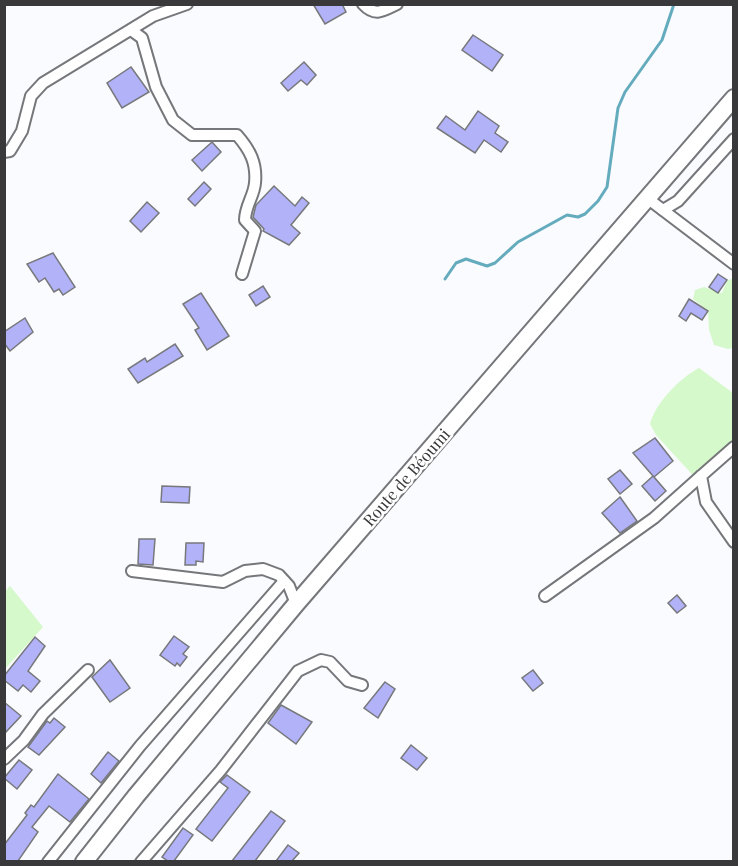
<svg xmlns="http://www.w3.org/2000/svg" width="738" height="866" font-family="'Playfair Display',serif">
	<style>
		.green { fill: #d6f9cb }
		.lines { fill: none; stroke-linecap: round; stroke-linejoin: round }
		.stream { stroke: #64acbd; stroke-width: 3 }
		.building { fill: #b2b2f9; stroke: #77787b; stroke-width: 1.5 }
		.street-casing { stroke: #75777a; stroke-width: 14 }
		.primary-casing { stroke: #75777a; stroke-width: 20 }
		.street { stroke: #fff; stroke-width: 10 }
		.primary { stroke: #fff; stroke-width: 16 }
		.labels { text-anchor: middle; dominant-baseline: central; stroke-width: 5; stroke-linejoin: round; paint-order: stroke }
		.street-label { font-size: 16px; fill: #39393b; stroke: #fff }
	</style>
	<rect width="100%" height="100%" fill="#fafbff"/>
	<g class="green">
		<polygon points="733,278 733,348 728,349 714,345 709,330 708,311 693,299 695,290 704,287 722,293 727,281"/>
		<path d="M699,368L733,393V450L700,483L656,435L650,424C655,403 680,378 699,368Z"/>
		<polygon points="10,586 43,627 5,669 5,591"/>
	</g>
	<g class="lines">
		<polyline class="stream" points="445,279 456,263 466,259 487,266 495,263 518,242 567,215 578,217 585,214 598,201 607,187 618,108 625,92 662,40 674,4"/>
	</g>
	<g class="building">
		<polygon points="313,4 342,4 346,12 325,24"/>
		<polygon points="473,35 503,55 492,71 462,50"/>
		<polygon points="304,62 316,75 307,85 301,80 288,91 281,83"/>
		<polygon points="131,67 149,92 122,108 107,83"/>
		<polygon points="478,111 499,126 495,133 508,142 501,152 484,140 475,153 437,128 446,116 465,130"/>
		<polygon points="212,142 221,152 202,171 192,160"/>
		<polygon points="204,182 211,189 195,206 188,199"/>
		<polygon points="274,186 295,206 302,197 309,203 291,225 300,233 289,245 263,231 264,229 253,217 256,205"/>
		<polygon points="147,202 159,213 141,232 130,221"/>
		<polygon points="53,253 75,287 63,295 59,289 54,292 45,278 39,282 27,264"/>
		<polygon points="718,274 727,280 718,293 709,287"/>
		<polygon points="263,286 270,297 256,306 249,295"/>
		<polygon points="201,293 229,336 207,350 195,330 199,328 183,304"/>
		<polygon points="689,299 708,311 702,320 691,313 686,321 679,316"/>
		<polygon points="25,318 33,332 10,351 4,343 4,332"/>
		<polygon points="175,344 183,356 138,383 128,369 145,358 147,362"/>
		<polygon points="655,438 673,461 654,477 666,491 655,501 642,486 653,476 633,453"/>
		<polygon points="620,470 632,484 620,494 608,479"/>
		<polygon points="162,486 190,487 189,503 161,502"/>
		<polygon points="620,497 637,521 620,533 602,513"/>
		<polygon points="139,539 155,539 153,565 138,564"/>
		<polygon points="186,543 204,543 203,562 196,561 196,565 185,565"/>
		<polygon points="677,595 686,606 677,613 668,603"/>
		<polygon points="174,636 189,647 183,654 187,657 180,666 177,663 175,666 160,655"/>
		<polygon points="35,637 45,646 28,671 40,681 31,692 23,685 18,691 4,680 4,676"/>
		<polygon points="110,660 130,688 110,702 92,677"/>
		<polygon points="533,670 543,683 533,691 522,678"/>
		<polygon points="385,682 395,689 378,718 364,708"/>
		<polygon points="4,702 21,716 4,734"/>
		<polygon points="281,705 312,722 296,744 268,723"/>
		<polygon points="54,718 65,727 39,755 28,747 47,721 50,723"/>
		<polygon points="411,745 427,758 417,770 401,758"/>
		<polygon points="108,752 119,761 101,783 91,774"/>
		<polygon points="19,760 32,770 17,789 4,778"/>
		<polygon points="58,774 89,799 70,822 49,806 32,827 38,832 18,861 4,861 4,845 27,815 25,813 31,805 34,807"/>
		<polygon points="227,775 250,792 212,841 196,829 228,788 220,782"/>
		<polygon points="271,811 285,821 255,861 232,861"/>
		<polygon points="183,828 193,835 174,861 168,861 162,857"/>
		<polygon points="288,845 299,853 292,861 276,861"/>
	</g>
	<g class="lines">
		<defs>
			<g id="street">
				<path d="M363,4C375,17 383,11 397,4"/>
				<path d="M131,30L142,38L156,87L173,120L192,135H237C250,150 257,163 255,183C254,196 245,206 245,220L255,231L242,274"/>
				<polyline points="4,152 10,151 22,131 31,96 43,83 153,16 187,4"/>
				<polyline points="647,198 734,264"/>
				<polyline points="663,210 678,201 734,139"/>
				<polyline points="734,447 701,476 706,502 734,542"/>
				<polyline points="132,571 223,582 245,571 263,569 279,575 289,586 296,604"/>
				<polyline points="545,596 654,518 701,476"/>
				<polyline points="4,759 24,740 43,714 88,670"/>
				<polyline points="48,862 140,746 284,581"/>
				<polyline points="141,862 221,770 298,671 321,660 330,662 348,681 362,685"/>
			</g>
			<polyline id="primary" points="84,862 136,796 296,604 734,98"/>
		</defs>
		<use href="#street" class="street-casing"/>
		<use href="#primary" class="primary-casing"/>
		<use href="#street" class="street"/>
		<use href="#primary" class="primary"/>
	</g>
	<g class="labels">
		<g class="street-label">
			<text transform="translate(406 477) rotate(-49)">Route de Béoumi</text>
		</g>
	</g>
	<rect width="738" height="866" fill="none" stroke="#39393b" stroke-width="12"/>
</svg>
